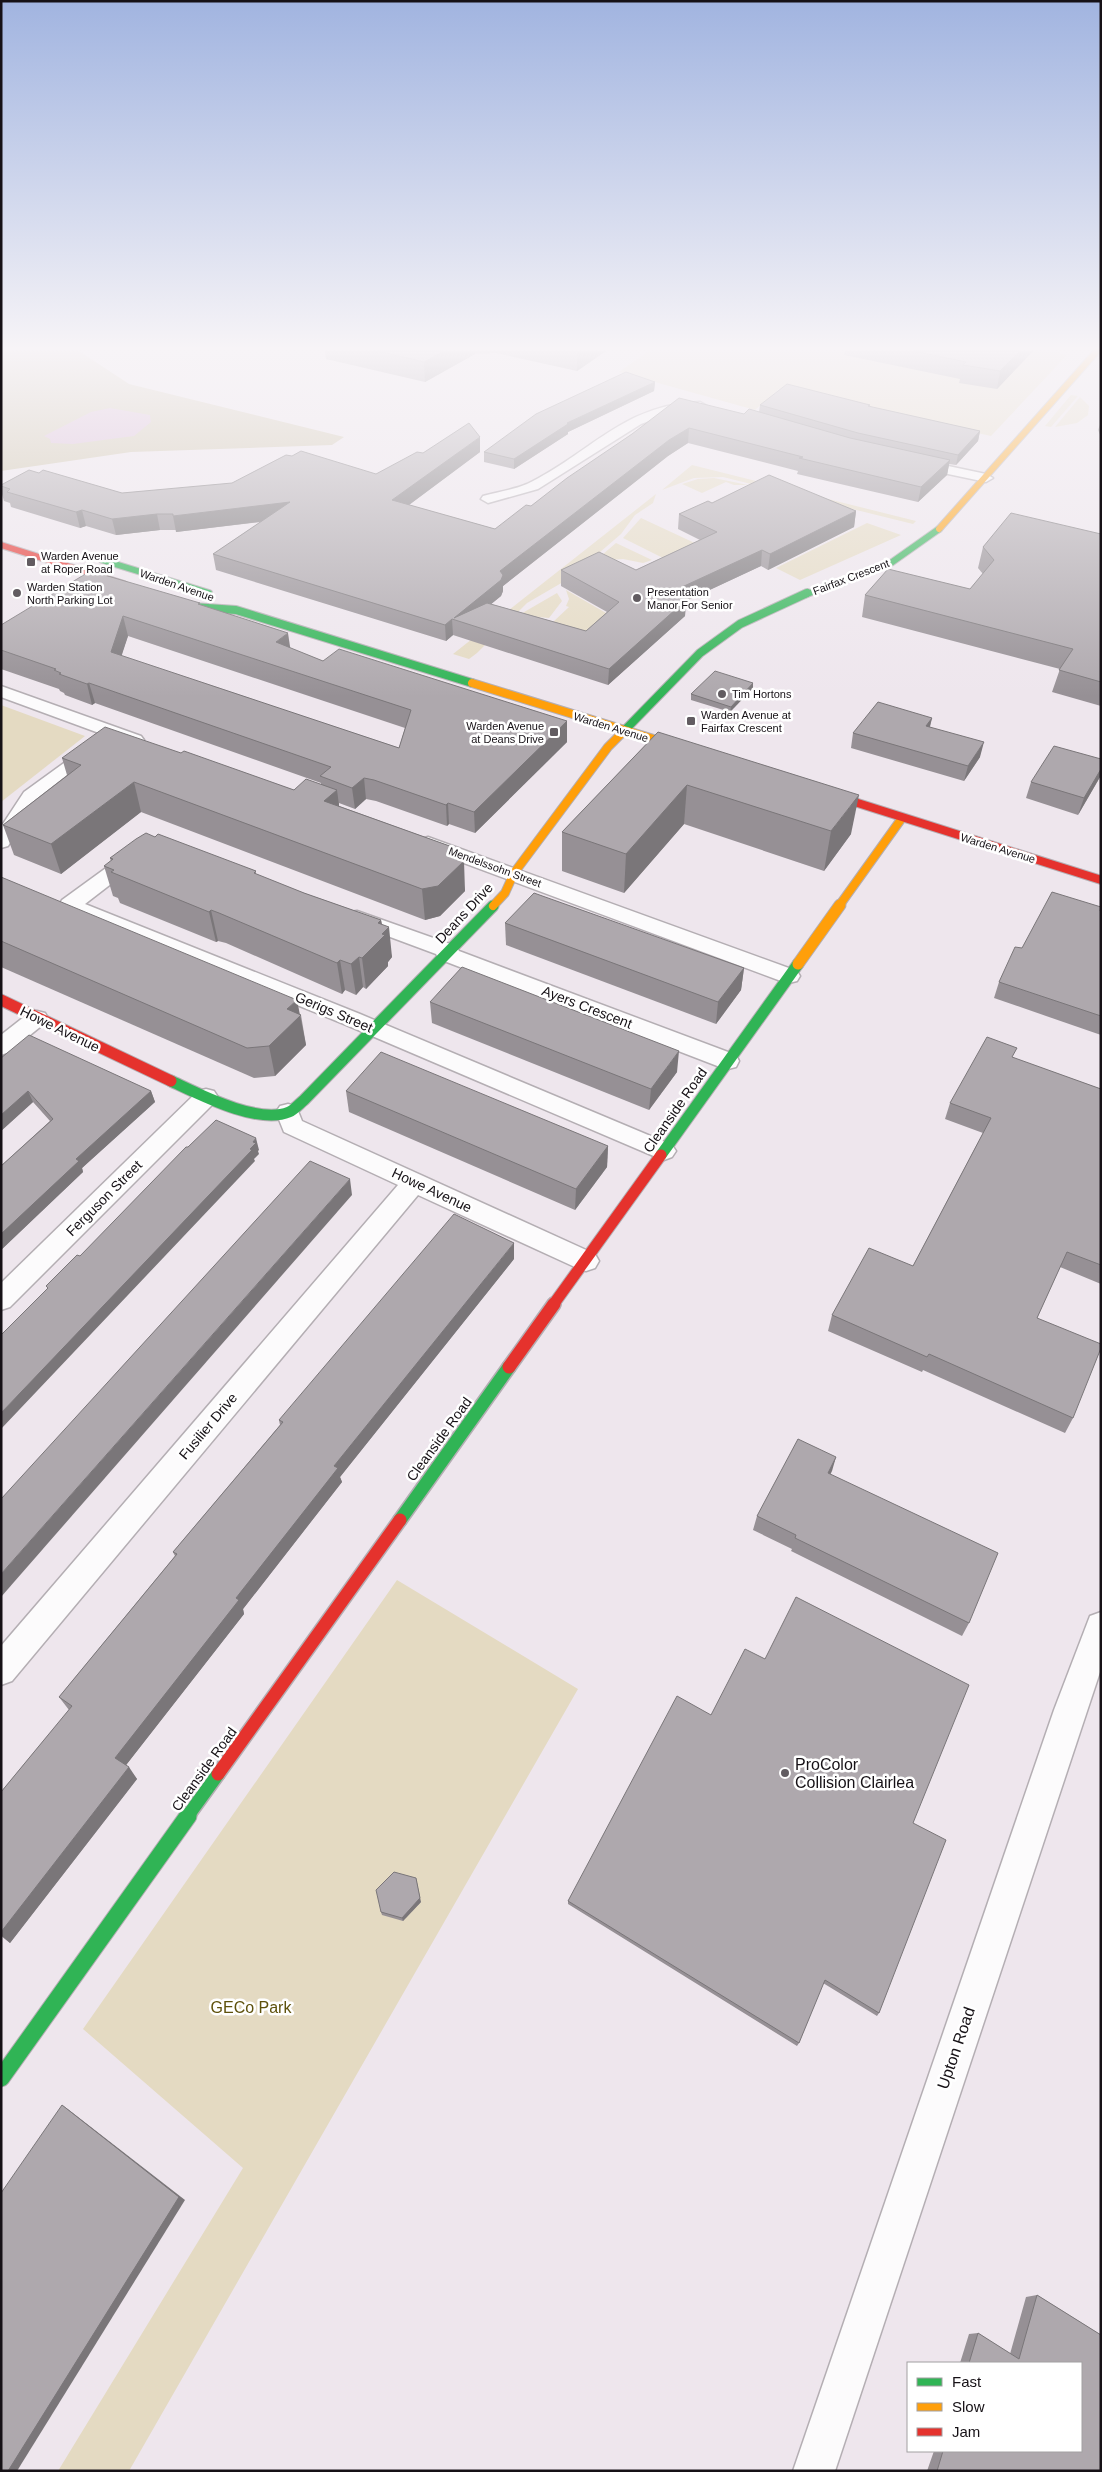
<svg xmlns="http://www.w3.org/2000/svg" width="1102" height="2472" font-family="Helvetica,sans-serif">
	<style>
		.green { fill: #e4dac2 }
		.forest { fill: #cbc1a6 }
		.water { fill: #d6b4d3 }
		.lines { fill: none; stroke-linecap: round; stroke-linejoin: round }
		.street-casing { stroke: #b4aeb3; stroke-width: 3 }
		.fast-far4-casing { stroke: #b4aeb3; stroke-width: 8 }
		.fast-far3-casing { stroke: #b4aeb3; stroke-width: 10 }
		.fast-far2-casing { stroke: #b4aeb3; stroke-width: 13 }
		.fast-far1-casing { stroke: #b4aeb3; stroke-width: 16 }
		.fast-casing { stroke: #b4aeb3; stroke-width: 19 }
		.slow-far2-casing { stroke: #b4aeb3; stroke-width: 8 }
		.slow-far1-casing { stroke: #b4aeb3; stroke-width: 10 }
		.slow-casing { stroke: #b4aeb3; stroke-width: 13 }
		.jam-far3-casing { stroke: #b4aeb3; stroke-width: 8 }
		.jam-far2-casing { stroke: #b4aeb3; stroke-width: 10 }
		.jam-far1-casing { stroke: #b4aeb3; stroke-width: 13 }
		.jam-casing { stroke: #b4aeb3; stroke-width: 16 }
		.street { fill: #fcfbfc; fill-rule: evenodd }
		.fast-far4 { stroke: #30b455; stroke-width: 6 }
		.fast-far3 { stroke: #30b455; stroke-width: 8 }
		.fast-far2 { stroke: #30b455; stroke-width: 11 }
		.fast-far1 { stroke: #30b455; stroke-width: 13 }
		.fast { stroke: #30b455; stroke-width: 17 }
		.slow-far2 { stroke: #ff9f0a; stroke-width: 6 }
		.slow-far1 { stroke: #ff9f0a; stroke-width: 8 }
		.slow { stroke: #ff9f0a; stroke-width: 11 }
		.jam-far3 { stroke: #e5322d; stroke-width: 6 }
		.jam-far2 { stroke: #e5322d; stroke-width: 8 }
		.jam-far1 { stroke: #e5322d; stroke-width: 11 }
		.jam { stroke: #e5322d; stroke-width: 13 }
		.wall { fill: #969095; fill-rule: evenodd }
		.shaded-wall { fill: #7a7679 }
		.building { fill: #aea8ad; stroke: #7a7679; fill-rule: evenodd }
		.poi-dot { fill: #625c61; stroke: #fff; stroke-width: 2 }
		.labels { text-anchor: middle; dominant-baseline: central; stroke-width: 5; stroke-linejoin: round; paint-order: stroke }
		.far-poi-label { font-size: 11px; fill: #161116; stroke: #fff; text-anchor: start }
		.far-street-label { font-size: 11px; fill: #161116; stroke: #fff }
		.street-label { font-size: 14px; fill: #161116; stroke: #fff }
		.near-poi-label { font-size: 16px; fill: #161116; stroke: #fff; text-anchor: start }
		.near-park-label { font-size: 16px; fill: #5e510c; stroke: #fff }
		.near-street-label { font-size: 16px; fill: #161116; stroke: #fff }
	</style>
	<rect width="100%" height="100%" fill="#eee6ed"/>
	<g class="green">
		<polygon points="649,351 1050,351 1067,355 991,436 779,389 755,410 619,372"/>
		<polygon points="1071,395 1078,396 1051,427 1045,426"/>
		<polygon points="1080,397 1089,406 1088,415 1077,423 1055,427"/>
		<polygon points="692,465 916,521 913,524 723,477 694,478 662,490"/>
		<polygon points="714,478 748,485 734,485 726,482 702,493 682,484 698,479"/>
		<polygon points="656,494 653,503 635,515 621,534 570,578 527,603 477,653 469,659 453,654"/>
		<polygon points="641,518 699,545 667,560 623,538"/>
		<polygon points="867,523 901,535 800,580 776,568"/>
		<polygon points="616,543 652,560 643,563 623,559 595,561"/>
		<polygon points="566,590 613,617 586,643 553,622 569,607 566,606 569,599"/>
		<polygon points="557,593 562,601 549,618 519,615"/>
		<polygon points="1,705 85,736 1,802"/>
		<polygon points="397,1580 578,1689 129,2471 58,2471 243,2168 83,2029"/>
	</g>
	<polygon class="forest" points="1,351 79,351 129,384 344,437 332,445 131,452 1,471"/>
	<polygon class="water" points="110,408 150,415 151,422 134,436 73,444 51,443 50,439 44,436 91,412"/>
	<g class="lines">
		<defs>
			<g id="street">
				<path d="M700,402L707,406L705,409L679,410L641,424L538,489L488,503L481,499L483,496C498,492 513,490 527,484C590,454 623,404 700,402Z"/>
				<polygon points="915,459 986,474 993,478 986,482 910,466 908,463"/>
				<polygon points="1,686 141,736 144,740 141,744 129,744 1,697"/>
				<polygon points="92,746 98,747 101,751 98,755 38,800 8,846 1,848 1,827 24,792 86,747"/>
				<polygon points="428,837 797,971 800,976 797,981 789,983 781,981 421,847 418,843 421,839"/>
				<polygon points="135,850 142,852 145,856 142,860 85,904 360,1014 672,1145 676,1151 672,1157 664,1160 656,1157 344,1024 62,910 59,905 62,900 128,852"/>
				<polygon points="357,911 456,946 459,951 736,1055 739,1061 736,1067 728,1069 720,1067 439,959 436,954 350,922 347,917 350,912"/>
				<polygon points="37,1011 45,1013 48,1018 45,1023 9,1052 1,1055 1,1035 29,1013"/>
				<polygon points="206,1089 214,1091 218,1097 214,1103 10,1307 1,1310 1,1283 198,1091"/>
				<polygon points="288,1104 296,1106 302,1121 595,1254 599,1261 595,1268 586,1271 577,1268 418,1195 12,1681 1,1685 1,1646 398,1185 284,1132 276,1112 280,1106"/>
				<polygon points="1101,1612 1101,1669 835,2471 793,2471 1054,1710 1090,1616"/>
			</g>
			<g id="fast-far4">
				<polyline points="102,560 209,593"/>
				<polyline points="804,595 888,565 939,529"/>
			</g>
			<g id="fast-far3">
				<polyline points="174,601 193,607 236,610 472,683"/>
				<polyline points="623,732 700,653 740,624 807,593"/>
			</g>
			<g id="fast-far2">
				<path d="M171,1081C199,1094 258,1125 289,1112C294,1110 299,1104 304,1100L493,906"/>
				<polyline points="661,1155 798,964"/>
			</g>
			<g id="fast-far1">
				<polyline points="400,1520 509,1367"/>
				<polyline points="187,1817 218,1774"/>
			</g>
			<polyline id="fast" points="1,2078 188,1816"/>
			<polyline id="slow-far2" points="939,529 1097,351"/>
			<g id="slow-far1">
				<polyline points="472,683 686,749"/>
				<polyline points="493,906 505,893 514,873 608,747 623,732"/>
				<polyline points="839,906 902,818"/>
			</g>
			<polyline id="slow" points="798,964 840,905"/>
			<polyline id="jam-far3" points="1,545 124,584"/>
			<polyline id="jam-far2" points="823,792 1101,880"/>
			<g id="jam-far1">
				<polyline points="1,1000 171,1081"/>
				<polyline points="553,1305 661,1155"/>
			</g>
			<g id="jam">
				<polyline points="509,1367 554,1304"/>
				<polyline points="218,1774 400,1520"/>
			</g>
		</defs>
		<use href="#street" class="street-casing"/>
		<use href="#fast-far4" class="fast-far4-casing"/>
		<use href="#fast-far3" class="fast-far3-casing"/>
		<use href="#fast-far2" class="fast-far2-casing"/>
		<use href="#fast-far1" class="fast-far1-casing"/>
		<use href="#fast" class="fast-casing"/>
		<use href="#slow-far2" class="slow-far2-casing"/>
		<use href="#slow-far1" class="slow-far1-casing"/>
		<use href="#slow" class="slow-casing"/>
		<use href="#jam-far3" class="jam-far3-casing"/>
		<use href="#jam-far2" class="jam-far2-casing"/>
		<use href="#jam-far1" class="jam-far1-casing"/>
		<use href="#jam" class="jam-casing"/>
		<use href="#street" class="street"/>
		<use href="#fast-far4" class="fast-far4"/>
		<use href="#fast-far3" class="fast-far3"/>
		<use href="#fast-far2" class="fast-far2"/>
		<use href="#fast-far1" class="fast-far1"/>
		<use href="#fast" class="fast"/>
		<use href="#slow-far2" class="slow-far2"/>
		<use href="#slow-far1" class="slow-far1"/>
		<use href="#slow" class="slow"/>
		<use href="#jam-far3" class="jam-far3"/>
		<use href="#jam-far2" class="jam-far2"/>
		<use href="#jam-far1" class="jam-far1"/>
		<use href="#jam" class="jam"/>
	</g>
	<g class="wall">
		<polygon points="325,351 606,351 577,371 496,353 475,354 425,382 326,359"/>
		<polygon points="845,351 1033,351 997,389 959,383 960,379 844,355"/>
		<polygon points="655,382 654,391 568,432 568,434 514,469 484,462 484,452"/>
		<polygon points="760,405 870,407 980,431 978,441 956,465 949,464 947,475 918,502 797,474 798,471 688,443 668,456 503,586 503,591 501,596 491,604 586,631 607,612 561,586 561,570 636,570 700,540 678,529 679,514 712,503 856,511 854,527 768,570 761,566 686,601 685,616 608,685 453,635 446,641 216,570 213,554 261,522 176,532 176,530 160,530 116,535 86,526 80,528 11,507 10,503 4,501 1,491 1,485 39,473 122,493 376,474 423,453 480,452 409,505 495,529 531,506 632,434 744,414 759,412"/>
		<polygon points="1101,422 1101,437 1098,430"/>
		<polygon points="1101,534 1101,706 1052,692 1060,669 862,617 865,595 970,589 983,574 978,568 983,547"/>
		<path d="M200,605L290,648L323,661L567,742L475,833L449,824L447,826L376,801L366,799L355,809L339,803V806L458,849L459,859L465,891L440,916L425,920L141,812L61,874L14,855L3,825L67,775L62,758L181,753L294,790L321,784V783L95,703L92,705L65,695L64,693L60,691L59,689L1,669V625ZM128,636L405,728L399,748L121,656Z"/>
		<polygon points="753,688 730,712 691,700 691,694"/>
		<polygon points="932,718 930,727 980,757 964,781 851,748 853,733"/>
		<polygon points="658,732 851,834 824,871 684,824 624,893 562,871 562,832"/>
		<polygon points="1101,759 1100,777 1078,815 1026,798 1031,782"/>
		<polygon points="155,837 256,871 256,875 304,893 381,920 382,924 392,957 388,962 388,966 366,989 363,987 356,995 345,990 342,994 226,943 218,941 216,942 120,903 118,898 113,896 104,866 111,861 110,858"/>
		<polygon points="1,877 301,1015 306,1045 275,1076 254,1078 1,967"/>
		<polygon points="1100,911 1101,1035 994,998 999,982 1022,948"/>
		<polygon points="505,923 744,968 741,990 716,1024 506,945"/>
		<polygon points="430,1002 677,1072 649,1110 432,1023"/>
		<polygon points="1,1058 151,1091 155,1102 82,1168 83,1172 1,1250 1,1166 50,1121 33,1102 1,1131"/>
		<polygon points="1013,1058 1101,1089 1101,1284 1060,1267 1037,1318 1073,1418 1065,1433 923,1370 922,1372 828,1331 832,1315 913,1266 983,1133 945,1119 950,1103"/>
		<polygon points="346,1091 608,1146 607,1167 575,1210 349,1112"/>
		<polygon points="514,1259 340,1477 342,1482 243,1609 244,1614 126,1765 137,1779 10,1943 1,1936 1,1792 69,1710 59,1697 175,1556 173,1552 280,1425 279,1420"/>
		<polygon points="836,1457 830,1474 969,1623 962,1636 791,1551 792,1549 753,1530 757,1516"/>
		<polygon points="711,1715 913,1823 879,2013 877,2016 823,1983 799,2043 797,2046 568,1904 568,1901"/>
		<polygon points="421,1902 403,1921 382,1915 381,1912"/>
		<polygon points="1037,2295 1101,2335 1101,2471 927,2471 934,2451 1081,2451 1081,2363 960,2363 969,2334 978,2333 1010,2354 1026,2297"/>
	</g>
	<g class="shaded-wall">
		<polygon points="444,351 475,351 475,354 425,382 424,362"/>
		<polygon points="577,351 606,351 577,371"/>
		<polygon points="1020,351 1033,351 997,389 1000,371"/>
		<polygon points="655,382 654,391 568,432 568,434 514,469 514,459 567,423"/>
		<polygon points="689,428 688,443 668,456 503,586 503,591 501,596 467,624 454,618 500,571 669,440"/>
		<polygon points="980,431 978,441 956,465 958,455"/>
		<polygon points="480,437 480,452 394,516 392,500"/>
		<polygon points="950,460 947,475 918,502 921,487"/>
		<polygon points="290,502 292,518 176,532 173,516"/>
		<polygon points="82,510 86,526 80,528 76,512"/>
		<polygon points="856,511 854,527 768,570 770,554"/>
		<polygon points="157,514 160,530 116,535 112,519"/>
		<polygon points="762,550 761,566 686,601 685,616 608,685 609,669 669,593"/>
		<polygon points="123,616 128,636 116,673 111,652"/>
		<polygon points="452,619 453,635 446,641 445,625"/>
		<polygon points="288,633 291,653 276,642"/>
		<polygon points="89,683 95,703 92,705 87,684"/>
		<polygon points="753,683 753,688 730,712 731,707"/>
		<polygon points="932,718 928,733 926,726"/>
		<polygon points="567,721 567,742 475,833 474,812"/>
		<polygon points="984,742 980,757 964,781 968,766"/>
		<polygon points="1101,769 1100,777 1078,815 1084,798"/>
		<polygon points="364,778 366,799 355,809 352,788"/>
		<polygon points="134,782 141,812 61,874 51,844"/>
		<polygon points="687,785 684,824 624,893 626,854"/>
		<polygon points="337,790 341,820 324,801"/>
		<polygon points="859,795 851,834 824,871 831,831"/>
		<polygon points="448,803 449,824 447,826 446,805"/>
		<polygon points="458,849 459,865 464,861 465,891 440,916 425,920 422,889"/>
		<polygon points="211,910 218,941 216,942 209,912"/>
		<polygon points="381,920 383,933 389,927 392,957 388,962 388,966 366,989 362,958 378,923"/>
		<polygon points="359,957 363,987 356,995 351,964"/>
		<polygon points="340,960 345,990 342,994 337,963"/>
		<polygon points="744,968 741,990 716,1024 718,1002"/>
		<polygon points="297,1000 306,1045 275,1076 269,1046 287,1009"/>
		<polygon points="679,1051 677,1072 649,1110 651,1089"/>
		<polygon points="28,1091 33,1102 1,1131 1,1115"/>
		<polygon points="151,1091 155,1102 82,1168 83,1172 1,1250 1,1234 76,1159"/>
		<polygon points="256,1138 259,1150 258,1151 259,1154 254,1159 255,1161 1,1429 1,1413 250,1149 253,1142"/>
		<polygon points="608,1146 607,1167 575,1210 576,1189"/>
		<polygon points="350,1179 352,1195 1,1597 1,1574"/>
		<polygon points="514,1243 514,1259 340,1477 342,1482 243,1609 244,1614 123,1769 115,1758 236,1598 334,1466"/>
		<polygon points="836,1457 832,1471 824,1488 828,1473"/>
		<polygon points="129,1767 137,1779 10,1943 1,1935 1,1932"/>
		<polygon points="416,1878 421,1902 403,1921 402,1918"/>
		<polygon points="62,2105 69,2110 185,2200 17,2471 8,2471"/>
	</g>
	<g class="building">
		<polygon points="378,351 444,351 424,362"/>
		<polygon points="913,351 1020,351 1000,371 963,365 966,362"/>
		<polygon points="626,372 655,382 567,423 568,424 514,459 484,452 536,414"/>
		<polygon points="787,384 870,405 868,406 980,431 958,455 858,433 760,405"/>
		<polygon points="679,398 744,414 749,409 850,438 950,460 921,487 799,458 803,457 689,428 669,440 500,571 503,575 501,580 454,618 487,603 586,631 619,602 561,570 599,552 636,570 717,532 679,514 708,501 712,503 769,475 856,511 770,554 762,550 669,593 686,600 609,669 452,619 445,625 213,554 290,502 173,516 173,514 157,514 112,519 82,510 76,512 7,492 10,489 1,486 1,485 29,470 39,473 43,470 122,493 232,483 286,455 292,456 301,451 376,474 417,452 423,453 469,423 480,437 392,500 495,529 526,505 531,506 567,478 632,434"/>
		<polygon points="1011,513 1101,534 1101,682 1059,670 1073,649 865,595 888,569 970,589 994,560 983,547"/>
		<path d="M94,572L200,603L198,604L288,633L276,642L323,661L339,649L567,721L474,812L448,803L446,805L374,780L364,778L352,788L320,776L331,767L89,683L87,684L59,674L61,673L54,670L56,669L1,650V625L87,573ZM123,616L411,710L399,748L111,652Z"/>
		<polygon points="715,671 753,683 731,707 691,694"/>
		<polygon points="878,702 932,718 926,726 984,742 968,766 853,733"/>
		<polygon points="105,727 181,753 184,751 294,790 306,779 337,790 324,801 458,849 451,857 464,861 438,886 422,889 134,782 51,844 3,825 81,765 62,758"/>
		<polygon points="658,732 859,795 831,831 687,785 626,854 562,832"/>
		<polygon points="1054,746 1101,759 1101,769 1084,798 1031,782"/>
		<polygon points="146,833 155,837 158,834 256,871 254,873 304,893 381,920 378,923 389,927 382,934 385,935 362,958 359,957 351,964 340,960 337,963 219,913 211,910 209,912 111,872 114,870 104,866 113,859 110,858 136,839"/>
		<polygon points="1,877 297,1000 287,1009 301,1015 269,1046 247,1048 1,941"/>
		<polygon points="1052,892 1101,907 1100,911 1101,911 1101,1016 999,982 1015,947 1022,948"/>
		<polygon points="534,893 744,968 718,1002 505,923"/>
		<polygon points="462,967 679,1051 651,1089 430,1002"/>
		<polygon points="29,1035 151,1091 76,1159 79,1161 1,1234 1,1166 53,1119 28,1091 1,1115 1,1058"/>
		<polygon points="987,1037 1017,1048 1012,1057 1101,1089 1101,1265 1067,1252 1037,1318 1101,1344 1101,1348 1073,1418 929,1354 927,1357 832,1315 869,1248 913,1266 991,1118 950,1103"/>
		<polygon points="381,1052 608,1146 576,1189 346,1091"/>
		<polygon points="216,1120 256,1138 253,1142 256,1143 250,1149 252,1150 1,1413 1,1335 48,1288 46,1286 77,1255 80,1256 186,1147 188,1147"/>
		<polygon points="310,1161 350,1179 1,1574 1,1499"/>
		<polygon points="454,1214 514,1243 334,1466 338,1468 236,1598 239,1600 115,1758 129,1767 1,1932 1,1792 72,1706 59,1697 177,1554 173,1552 283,1422 279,1420"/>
		<polygon points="798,1439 836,1457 828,1473 998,1553 969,1623 795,1538 796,1535 757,1516"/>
		<polygon points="796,1597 969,1685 913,1823 946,1840 879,2013 825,1980 799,2043 568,1901 677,1696 711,1715 745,1649 765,1659"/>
		<polygon points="394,1872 416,1878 420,1898 402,1918 381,1912 376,1890"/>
		<polygon points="62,2105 179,2197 8,2471 1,2471 1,2193"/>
		<polygon points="1037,2295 1101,2335 1101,2471 937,2471 943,2451 1081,2451 1081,2363 969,2363 978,2333 1019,2359"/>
	</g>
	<linearGradient id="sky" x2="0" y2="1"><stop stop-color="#a1b4e0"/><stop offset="0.5" stop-color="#f7f4f7"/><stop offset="1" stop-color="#f7f4f7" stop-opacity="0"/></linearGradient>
	<rect width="1102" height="697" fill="url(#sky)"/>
	<g class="poi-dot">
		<rect x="26" y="557" width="10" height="10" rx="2.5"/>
		<circle cx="17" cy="593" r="5"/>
		<circle cx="637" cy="598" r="5"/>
		<circle cx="722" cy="694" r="5"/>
		<rect x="686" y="716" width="10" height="10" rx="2.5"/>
		<rect x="549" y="727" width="10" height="10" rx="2.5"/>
		<circle cx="785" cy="1773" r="5"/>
	</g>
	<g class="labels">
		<g class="far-poi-label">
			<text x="41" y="556">Warden Avenue<tspan x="41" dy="13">at Roper Road</tspan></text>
			<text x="27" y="587">Warden Station<tspan x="27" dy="13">North Parking Lot</tspan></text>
			<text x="647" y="592">Presentation<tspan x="647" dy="13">Manor For Senior</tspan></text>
			<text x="732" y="694">Tim Hortons</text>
			<text x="701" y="715">Warden Avenue at<tspan x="701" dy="13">Fairfax Crescent</tspan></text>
			<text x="544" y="726" text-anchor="end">Warden Avenue<tspan x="544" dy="13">at Deans Drive</tspan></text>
		</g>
		<g class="far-street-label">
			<text transform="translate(851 577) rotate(-21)">Fairfax Crescent</text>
			<text transform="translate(177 585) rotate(19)">Warden Avenue</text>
			<text transform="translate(611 727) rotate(17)">Warden Avenue</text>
			<text transform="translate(998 848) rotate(17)">Warden Avenue</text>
			<text transform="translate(495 867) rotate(20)">Mendelssohn Street</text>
		</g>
		<g class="street-label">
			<text transform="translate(464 913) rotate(-47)">Deans Drive</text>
			<text transform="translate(587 1007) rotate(21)">Ayers Crescent</text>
			<text transform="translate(334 1012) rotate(23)">Gerigs Street</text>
			<text transform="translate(60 1029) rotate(26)">Howe Avenue</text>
			<text transform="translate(675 1110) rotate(-55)">Cleanside Road</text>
			<text transform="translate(432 1190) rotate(25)">Howe Avenue</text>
			<text transform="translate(104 1198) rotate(-45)">Ferguson Street</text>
			<text transform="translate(208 1426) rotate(-50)">Fusilier Drive</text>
			<text transform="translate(439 1439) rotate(-54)">Cleanside Road</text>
			<text transform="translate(204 1769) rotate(-54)">Cleanside Road</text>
		</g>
		<g class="near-poi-label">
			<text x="795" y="1764">ProColor<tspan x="795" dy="18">Collision Clairlea</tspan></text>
		</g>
		<g class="near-park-label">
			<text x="251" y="2007">GECo Park</text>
		</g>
		<g class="near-street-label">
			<text transform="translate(956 2048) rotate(-71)">Upton Road</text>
		</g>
	</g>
	<rect width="1102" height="2472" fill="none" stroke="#161116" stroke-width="5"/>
	<rect x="907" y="2362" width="175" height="90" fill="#ffffff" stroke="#a2a0a2"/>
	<rect x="917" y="2378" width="25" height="8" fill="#30b455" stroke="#a2a0a2"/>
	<text x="952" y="2387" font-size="15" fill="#161116">Fast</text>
	<rect x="917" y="2403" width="25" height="8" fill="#ff9f0a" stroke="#a2a0a2"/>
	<text x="952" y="2412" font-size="15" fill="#161116">Slow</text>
	<rect x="917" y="2428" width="25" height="8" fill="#e5322d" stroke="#a2a0a2"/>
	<text x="952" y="2437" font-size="15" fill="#161116">Jam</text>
</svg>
